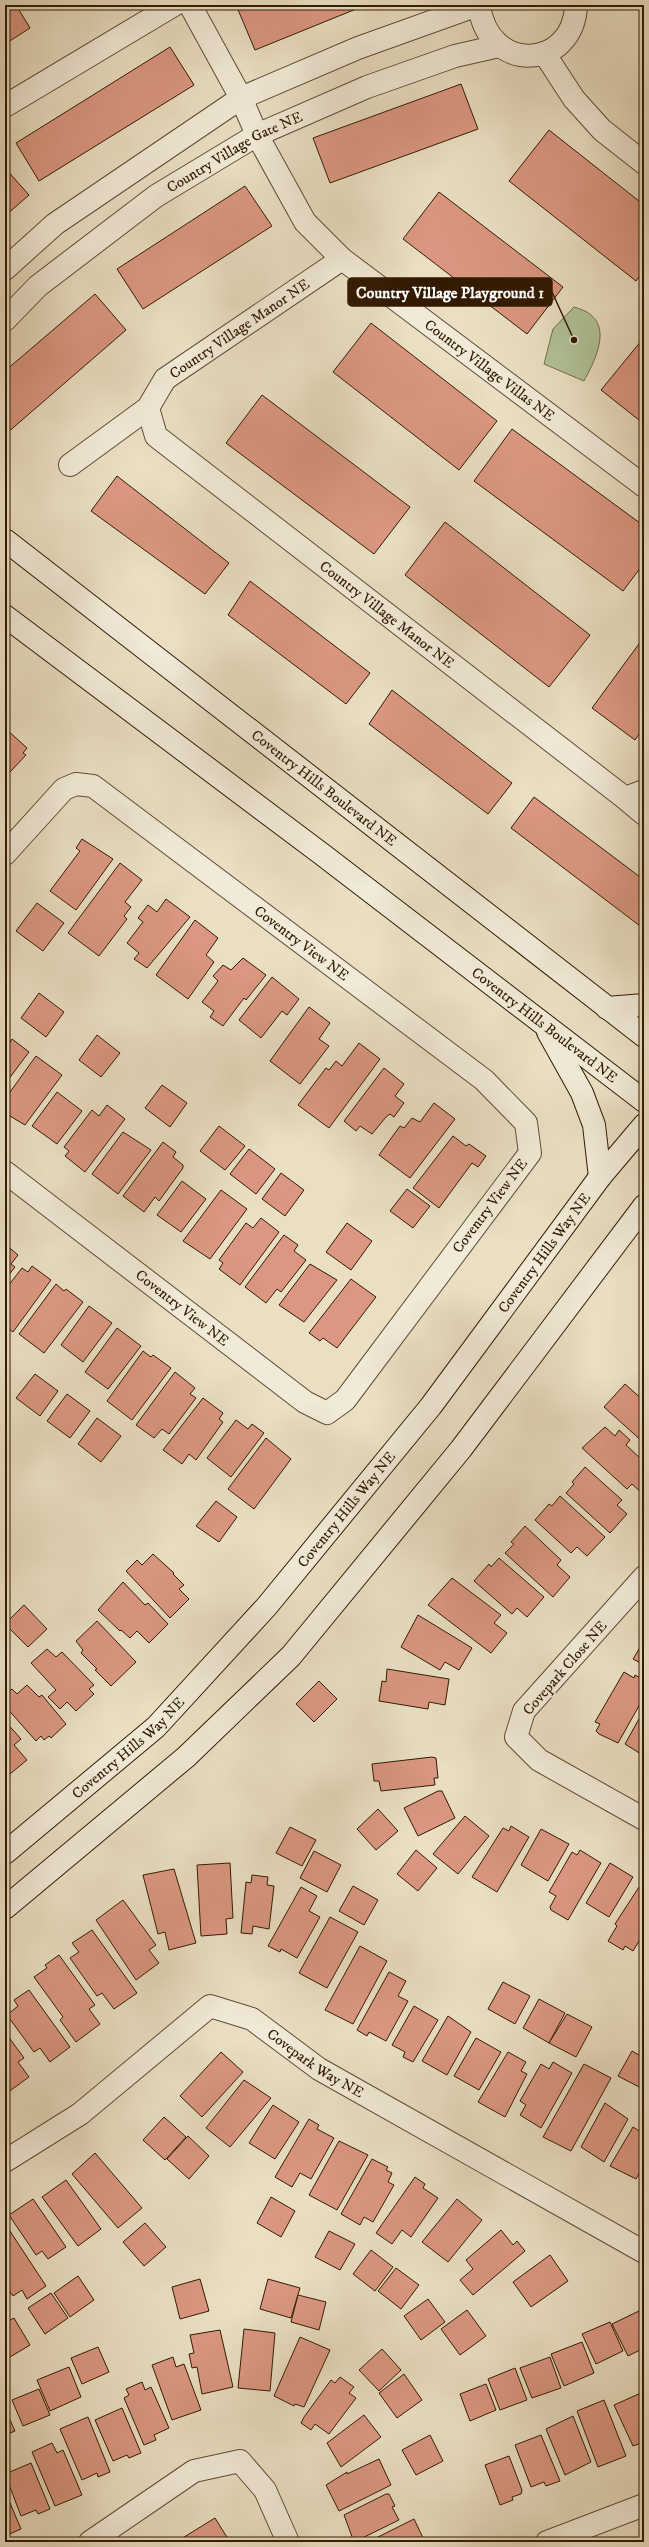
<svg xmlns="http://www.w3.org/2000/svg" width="649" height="2547" font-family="'IM FELL DW Pica',serif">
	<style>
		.green { fill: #b1c398; stroke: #726f4d }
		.building { fill: #db9781; stroke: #321b02 }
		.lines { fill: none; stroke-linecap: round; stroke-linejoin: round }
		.street-casing { stroke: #604c32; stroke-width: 24 }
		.secondary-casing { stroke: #321b02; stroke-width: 24 }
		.street { stroke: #f1ead8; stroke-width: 22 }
		.secondary { stroke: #f1ead8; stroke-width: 22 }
		.labels { text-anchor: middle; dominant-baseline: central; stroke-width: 3; stroke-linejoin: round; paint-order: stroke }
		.street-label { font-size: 15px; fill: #321b02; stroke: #f1ead8 }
		.leader { fill: none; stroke: #321b02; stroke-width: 1.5 }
		.callout-dot { fill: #321b02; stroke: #f1ead8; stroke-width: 1.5 }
		.callout { fill: #321b02; stroke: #321b02; stroke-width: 1.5 }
		.callout-label { font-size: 16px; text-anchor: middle; font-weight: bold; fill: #fff }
	</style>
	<rect width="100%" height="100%" fill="#eadfc3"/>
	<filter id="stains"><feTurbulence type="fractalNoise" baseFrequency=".005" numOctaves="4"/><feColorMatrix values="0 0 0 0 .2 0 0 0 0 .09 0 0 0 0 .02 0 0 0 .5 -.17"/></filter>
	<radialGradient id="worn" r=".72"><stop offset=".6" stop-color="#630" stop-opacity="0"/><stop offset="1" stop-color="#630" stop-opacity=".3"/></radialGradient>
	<path class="green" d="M574,307C580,309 587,311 591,315C611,331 593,364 584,381L544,364L553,329Z"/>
	<g class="building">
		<polygon points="5,5 16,5 30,28 5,44"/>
		<polygon points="236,5 366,5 255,50"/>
		<polygon points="170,47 194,85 39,181 16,143"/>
		<polygon points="461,84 478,129 330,183 313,138"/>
		<polygon points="549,130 644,205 644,270 636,281 509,181"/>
		<polygon points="5,168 29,195 5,216"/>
		<polygon points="245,186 272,226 143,309 117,269"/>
		<polygon points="439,192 563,287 527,334 403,239"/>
		<polygon points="95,294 126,330 7,433 5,371"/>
		<polygon points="371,323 497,421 459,470 333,372"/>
		<polygon points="642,340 644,342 644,424 601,390"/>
		<polygon points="262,395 410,507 374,554 226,443"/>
		<polygon points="512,429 644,526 644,563 623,591 474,481"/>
		<polygon points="117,476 229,563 205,594 91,511"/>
		<polygon points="445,522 590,635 549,687 405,575"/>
		<polygon points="250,581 370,673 346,704 228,615"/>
		<polygon points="644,637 644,727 635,740 592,708"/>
		<polygon points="392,690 512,783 488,814 369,724"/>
		<polygon points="5,728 27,748 23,753 26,755 10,772 5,767"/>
		<polygon points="534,797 644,880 644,929 511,828"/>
		<polygon points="82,839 113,859 76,910 50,891 80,851 76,848"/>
		<polygon points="120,863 142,880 125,902 131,907 124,916 127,919 99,956 68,933"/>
		<polygon points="166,899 190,917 147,968 134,959 139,953 127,943 143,922 138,918 148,905 157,912"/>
		<polygon points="37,903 64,923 43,951 16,931"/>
		<polygon points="195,920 218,938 206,955 214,962 188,999 156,975"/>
		<polygon points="243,958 266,975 246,1000 244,998 223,1026 210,1017 214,1011 202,1002 218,981 213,976 223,965 231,970"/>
		<polygon points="272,977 299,999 287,1015 282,1011 261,1038 239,1020"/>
		<polygon points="39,993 64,1012 46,1037 21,1018"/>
		<polygon points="309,1007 330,1023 319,1039 329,1046 300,1084 270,1061"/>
		<polygon points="97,1035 120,1053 101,1077 79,1060"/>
		<polygon points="12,1039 29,1052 5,1084 5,1045 7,1047"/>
		<polygon points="359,1043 380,1059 329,1128 298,1105 326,1068 329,1070 336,1061 342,1066"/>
		<polygon points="36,1056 62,1075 25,1125 5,1113 5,1099"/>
		<polygon points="384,1068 404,1084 395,1096 404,1103 394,1117 390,1114 386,1117 372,1134 360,1126 356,1131 344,1121"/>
		<polygon points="162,1085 187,1103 170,1127 145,1108"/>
		<polygon points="57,1092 82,1111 57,1144 32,1126"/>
		<polygon points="434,1103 455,1119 410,1178 379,1155 400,1126 404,1128 412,1118 420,1122"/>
		<polygon points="107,1105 125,1119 85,1172 65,1156 69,1151 64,1147 92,1110 99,1116"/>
		<polygon points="219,1126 245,1146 225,1170 200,1151"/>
		<polygon points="123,1132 151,1150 118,1194 92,1174"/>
		<polygon points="453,1136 466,1146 469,1144 486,1156 478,1167 472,1163 439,1208 413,1188"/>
		<polygon points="163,1142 176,1152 173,1157 183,1165 183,1168 159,1201 155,1197 144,1212 123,1196"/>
		<polygon points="249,1149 275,1169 256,1194 230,1174"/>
		<polygon points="281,1173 304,1190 285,1216 262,1199"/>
		<polygon points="182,1181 206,1199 181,1232 157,1215"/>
		<polygon points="407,1189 430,1206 413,1228 390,1211"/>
		<polygon points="221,1190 247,1209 210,1259 183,1241"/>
		<polygon points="261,1218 279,1232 240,1285 219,1269 223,1263 219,1260 246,1223 253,1228"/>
		<polygon points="347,1223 372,1241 351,1270 326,1252"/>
		<polygon points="284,1235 298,1245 294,1251 306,1260 281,1292 277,1289 266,1303 245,1287"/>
		<polygon points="5,1244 18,1255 11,1264 15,1267 5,1280"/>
		<polygon points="310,1264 337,1280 304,1322 279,1305"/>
		<polygon points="32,1266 51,1280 13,1332 5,1326 5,1290 22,1268 28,1272"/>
		<polygon points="351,1279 376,1297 337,1348 323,1338 320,1341 309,1333"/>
		<polygon points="56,1284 64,1291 66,1289 83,1302 44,1353 19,1334"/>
		<polygon points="89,1306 112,1323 83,1362 61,1345"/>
		<polygon points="117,1328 141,1346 108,1389 85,1372"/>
		<polygon points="143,1351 151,1357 153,1355 171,1368 132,1420 107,1401"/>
		<polygon points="175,1372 195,1388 190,1394 196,1398 169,1434 162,1429 154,1438 136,1425"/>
		<polygon points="644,1373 644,1384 639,1379"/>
		<polygon points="35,1374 58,1391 40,1416 16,1398"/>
		<polygon points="625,1384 644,1401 644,1443 604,1407"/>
		<polygon points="67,1394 90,1411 70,1438 47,1421"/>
		<polygon points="203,1398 223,1413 219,1419 223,1422 196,1460 189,1454 182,1464 163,1450"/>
		<polygon points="97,1418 121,1436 101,1462 78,1444"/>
		<polygon points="236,1420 248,1429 252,1424 264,1433 231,1477 207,1458"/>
		<polygon points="605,1427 615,1436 619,1430 630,1440 626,1445 641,1459 644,1455 644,1495 632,1484 627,1489 582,1448"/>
		<polygon points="266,1438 291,1459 254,1509 228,1489"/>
		<polygon points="585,1467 622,1500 617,1505 627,1514 610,1533 566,1493 574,1484 572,1482"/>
		<polygon points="560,1496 605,1537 587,1556 577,1547 571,1553 535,1520 549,1504 552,1506"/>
		<polygon points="216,1501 237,1517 219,1542 196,1526"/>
		<polygon points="525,1526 561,1560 557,1565 570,1577 553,1597 505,1553 514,1544 511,1542"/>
		<polygon points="153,1554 174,1573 173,1574 184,1585 179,1589 189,1599 170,1618 126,1571 137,1560 142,1565"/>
		<polygon points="499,1558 544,1597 527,1617 517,1608 512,1614 474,1581 489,1564 491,1567"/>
		<polygon points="452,1578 501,1615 494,1623 507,1633 491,1653 428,1605"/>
		<polygon points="123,1582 145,1605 148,1603 168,1624 149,1643 137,1631 130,1638 121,1630 120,1631 98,1610"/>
		<polygon points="24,1605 47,1629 28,1647 5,1624"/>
		<polygon points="418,1615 472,1648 459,1670 445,1662 440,1670 401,1647"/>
		<polygon points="97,1621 136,1662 111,1686 95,1670 97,1669 81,1653 83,1650 76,1641"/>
		<polygon points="644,1641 644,1665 633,1659"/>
		<polygon points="47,1649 56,1657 62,1652 94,1685 89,1689 94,1694 76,1711 67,1702 60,1709 48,1697 56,1690 31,1663"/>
		<polygon points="387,1669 449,1679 445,1705 429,1702 428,1709 379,1701 382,1681 386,1682"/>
		<polygon points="624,1672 634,1678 635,1675 644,1680 644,1697 618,1743 599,1734 596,1731 600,1724 595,1722"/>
		<polygon points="319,1681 337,1699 314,1722 296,1704"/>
		<polygon points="27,1685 39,1697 42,1695 66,1724 51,1738 49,1736 44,1740 41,1736 36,1741 5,1706 5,1695 12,1689 17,1694"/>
		<polygon points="644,1710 644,1756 625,1744"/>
		<polygon points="5,1721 21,1739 14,1745 27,1760 5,1778"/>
		<polygon points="432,1757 436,1758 438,1778 434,1778 435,1785 381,1791 379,1781 374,1781 372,1764"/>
		<polygon points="438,1791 442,1791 455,1818 418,1836 404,1808"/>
		<polygon points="378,1809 398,1831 376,1850 357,1829"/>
		<polygon points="465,1816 489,1836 458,1874 433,1854"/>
		<polygon points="511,1826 529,1837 497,1892 472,1877 503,1828 509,1831"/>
		<polygon points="290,1827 316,1840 302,1866 276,1853"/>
		<polygon points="541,1829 569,1844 548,1881 521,1865"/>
		<polygon points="416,1850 437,1868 418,1891 397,1874"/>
		<polygon points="580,1850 601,1863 568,1920 551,1910 550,1907 556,1896 549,1892 572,1852 577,1855"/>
		<polygon points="314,1851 341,1865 327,1892 300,1878"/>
		<polygon points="230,1863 233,1918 226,1919 227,1934 201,1936 197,1865"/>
		<polygon points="610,1863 633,1877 609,1917 586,1903"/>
		<polygon points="174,1869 196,1943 169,1950 165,1932 158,1934 143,1875"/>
		<polygon points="252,1875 268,1877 267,1885 274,1886 269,1929 253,1926 252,1934 241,1933 246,1882 251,1883"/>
		<polygon points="353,1886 378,1900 364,1925 339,1911"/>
		<polygon points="301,1887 317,1896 309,1911 320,1917 297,1958 281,1949 280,1952 268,1946"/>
		<polygon points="639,1887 644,1890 644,1933 633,1951 625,1946 623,1950 608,1941 617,1926 615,1924"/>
		<polygon points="123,1900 156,1945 149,1950 159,1963 136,1980 96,1920"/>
		<polygon points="330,1917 358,1932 327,1988 299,1973"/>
		<polygon points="92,1930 137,1993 114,2009 102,1993 97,1996 70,1958 79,1952 72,1943"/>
		<polygon points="360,1946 387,1961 353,2024 325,2010"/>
		<polygon points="59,1955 95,2005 89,2009 100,2024 76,2042 60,2020 63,2017 34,1977 47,1968 45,1965"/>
		<polygon points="389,1972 406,1981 398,1996 408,2001 386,2041 369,2032 367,2036 357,2030"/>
		<polygon points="503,1982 530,1996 515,2024 488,2009"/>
		<polygon points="29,1990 70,2047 50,2062 40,2048 34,2052 7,2015 18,2006 14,2000"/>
		<polygon points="539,1999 565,2013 549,2043 523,2028"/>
		<polygon points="414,2006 438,2020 413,2062 403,2057 405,2052 392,2045"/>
		<polygon points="567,2014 592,2027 576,2057 549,2043"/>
		<polygon points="448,2016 471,2032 447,2075 422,2061"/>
		<polygon points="5,2032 24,2058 18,2062 29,2077 7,2093 5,2090"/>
		<polygon points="476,2038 501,2052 479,2090 454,2076"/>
		<polygon points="632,2051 644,2058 643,2089 618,2076"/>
		<polygon points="221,2052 243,2072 202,2117 180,2096"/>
		<polygon points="508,2052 526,2062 521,2071 527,2074 505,2117 478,2102"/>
		<polygon points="553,2062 572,2073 541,2128 520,2115 526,2105 520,2101 541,2064 549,2069"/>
		<polygon points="584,2064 611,2078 571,2151 543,2137"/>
		<polygon points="244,2080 271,2098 230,2147 206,2128"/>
		<polygon points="605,2103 628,2119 604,2162 581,2147"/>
		<polygon points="273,2105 299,2122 275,2159 249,2143"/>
		<polygon points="164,2117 186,2137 165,2160 143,2140"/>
		<polygon points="309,2119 319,2125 317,2129 334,2138 311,2179 300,2173 292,2187 275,2177"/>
		<polygon points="633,2127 644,2134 644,2165 636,2179 610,2166"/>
		<polygon points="188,2136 209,2156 189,2179 167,2159"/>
		<polygon points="339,2141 368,2155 337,2210 309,2195"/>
		<polygon points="95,2153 142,2208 118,2228 72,2174"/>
		<polygon points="372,2159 388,2167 386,2170 392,2173 388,2182 394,2185 373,2222 364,2217 360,2225 341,2214"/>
		<polygon points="415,2177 425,2184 423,2188 438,2198 411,2237 402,2230 392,2244 376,2233"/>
		<polygon points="66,2180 101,2229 78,2246 42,2197"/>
		<polygon points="271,2197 295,2211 281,2237 257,2223"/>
		<polygon points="33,2199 66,2247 48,2259 42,2251 36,2255 9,2215"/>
		<polygon points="457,2199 482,2220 448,2262 422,2242"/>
		<polygon points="145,2223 166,2247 144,2266 123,2242"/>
		<polygon points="6,2225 46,2286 27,2299 22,2290 13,2296 5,2285"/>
		<polygon points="501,2230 513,2245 517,2241 525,2251 473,2295 460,2280 473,2269 466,2260"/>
		<polygon points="329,2231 355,2244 340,2270 315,2257"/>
		<polygon points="371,2250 393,2267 375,2291 353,2274"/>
		<polygon points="550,2255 568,2281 531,2307 513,2282"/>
		<polygon points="396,2268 419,2285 401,2309 378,2291"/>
		<polygon points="78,2276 94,2300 70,2317 54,2293"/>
		<polygon points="200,2279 209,2311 180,2319 172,2287"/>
		<polygon points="268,2279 300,2288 291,2318 260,2309"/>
		<polygon points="51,2293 68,2318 45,2334 28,2308"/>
		<polygon points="298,2295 326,2302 319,2330 291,2322"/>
		<polygon points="428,2299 445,2322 421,2340 404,2316"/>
		<polygon points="467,2310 486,2336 460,2355 441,2329"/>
		<polygon points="639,2311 644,2322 644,2348 628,2356 612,2324"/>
		<polygon points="14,2318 30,2345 5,2360 5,2323"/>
		<polygon points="610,2322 623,2351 596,2364 582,2334"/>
		<polygon points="244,2329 275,2333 270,2391 238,2388"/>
		<polygon points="220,2330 233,2387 202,2394 197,2367 192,2368 189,2354 194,2353 190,2335"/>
		<polygon points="300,2337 330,2350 304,2407 295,2404 294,2406 274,2396"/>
		<polygon points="582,2342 594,2373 564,2386 551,2354"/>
		<polygon points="98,2347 109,2372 82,2384 71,2358"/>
		<polygon points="382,2349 401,2370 379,2391 359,2370"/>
		<polygon points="173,2357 176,2367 184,2364 201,2410 172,2420 152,2365"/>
		<polygon points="550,2357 561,2388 532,2398 520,2368"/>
		<polygon points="69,2367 81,2397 50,2411 37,2380"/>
		<polygon points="515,2368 527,2400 500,2410 488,2379"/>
		<polygon points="404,2374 422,2400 397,2418 379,2393"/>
		<polygon points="340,2377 354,2387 349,2393 356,2398 329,2434 315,2424 311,2430 301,2423 304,2417 331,2380 335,2383"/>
		<polygon points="142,2382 145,2390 151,2387 169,2428 154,2435 156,2440 144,2445 124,2398 129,2395 126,2389"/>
		<polygon points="486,2384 496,2410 470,2421 460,2394"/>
		<polygon points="39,2389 50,2415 23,2426 12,2400"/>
		<polygon points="641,2393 644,2400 644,2442 633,2446 614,2405"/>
		<polygon points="604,2400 626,2456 598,2467 577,2411"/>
		<polygon points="122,2408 141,2453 129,2458 127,2455 113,2461 95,2420"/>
		<polygon points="5,2409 15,2431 5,2435"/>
		<polygon points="364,2415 381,2437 341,2467 327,2443"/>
		<polygon points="573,2416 591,2462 565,2475 546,2429"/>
		<polygon points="88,2417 110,2472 98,2477 97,2473 82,2480 60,2429"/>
		<polygon points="430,2435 443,2461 416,2475 402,2450"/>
		<polygon points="541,2435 560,2481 546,2486 544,2482 531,2487 515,2445"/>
		<polygon points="52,2443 57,2453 63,2450 82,2495 55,2506 32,2452"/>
		<polygon points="509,2456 522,2490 521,2494 512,2497 513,2500 500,2505 485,2465"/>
		<polygon points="379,2459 391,2485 339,2511 326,2485 347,2472 347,2474"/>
		<polygon points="31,2463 50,2509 38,2514 36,2510 21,2516 5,2474"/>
		<polygon points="5,2491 21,2529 5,2536"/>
		<polygon points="386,2494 389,2494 395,2506 392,2507 399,2520 354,2542 344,2515"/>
		<polygon points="215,2518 230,2542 176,2542"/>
		<polygon points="414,2519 425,2542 368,2542"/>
	</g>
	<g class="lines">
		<defs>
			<g id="street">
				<path id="s1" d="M190,5L241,98L257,135L305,222L342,259L644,486"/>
				<path d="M479,5C488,75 574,70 576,5"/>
				<polyline points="544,53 574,99 602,130 644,163"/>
				<polyline points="5,106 174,5"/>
				<polyline points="5,269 55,224 241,98 358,48 478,5"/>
				<path id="s2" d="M5,320L38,286L156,196L257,135L367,87L455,56L499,46"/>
				<path id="s3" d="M148,408L156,436L625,798L644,791"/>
				<path id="s4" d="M70,465L148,408L165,379L342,259"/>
				<polyline points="625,798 644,814"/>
				<path id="s5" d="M5,854L64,789L76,784L93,786L484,1080L526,1123L530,1153L345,1400L327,1413L305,1402L5,1172"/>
				<polyline points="644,1577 524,1711 516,1737 539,1760 644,1819"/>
				<path id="s6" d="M5,2161L80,2114L210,2006L252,2019L319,2069L644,2252"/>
				<polyline points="90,2542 194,2471 240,2461 265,2490 288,2542"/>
				<polyline points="547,2542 644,2505"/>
			</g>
			<g id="secondary">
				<path id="s7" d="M5,540L644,1036"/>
				<path id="s8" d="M5,616L323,855L644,1101"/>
				<polyline points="607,1008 644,1005"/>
				<polyline points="548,1032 582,1093 594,1125 600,1177"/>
				<path id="s9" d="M5,1853L156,1727L267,1606L431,1406L600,1177L644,1125"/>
				<polyline points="5,1908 186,1757 291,1656 461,1449 644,1206"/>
			</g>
		</defs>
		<use href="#street" class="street-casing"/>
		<use href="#secondary" class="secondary-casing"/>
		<use href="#street" class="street"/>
		<use href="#secondary" class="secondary"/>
	</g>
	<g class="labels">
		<g class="street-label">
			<text stroke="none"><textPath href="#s2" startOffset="286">Country Village Gate NE</textPath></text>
			<text stroke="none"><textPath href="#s4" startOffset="220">Country Village Manor NE</textPath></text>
			<text stroke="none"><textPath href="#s1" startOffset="483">Country Village Villas NE</textPath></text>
			<text stroke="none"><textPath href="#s3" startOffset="321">Country Village Manor NE</textPath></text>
			<text stroke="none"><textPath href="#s7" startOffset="404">Coventry Hills Boulevard NE</textPath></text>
			<text stroke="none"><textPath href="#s5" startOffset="379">Coventry View NE</textPath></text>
			<text stroke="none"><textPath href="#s8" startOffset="677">Coventry Hills Boulevard NE</textPath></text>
			<text transform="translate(490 1206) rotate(-53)">Coventry View NE</text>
			<text stroke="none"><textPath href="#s9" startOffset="810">Coventry Hills Way NE</textPath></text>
			<text transform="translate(182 1308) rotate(38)">Coventry View NE</text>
			<text stroke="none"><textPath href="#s9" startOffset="486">Coventry Hills Way NE</textPath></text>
			<text transform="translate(565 1668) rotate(-49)">Covepark Close NE</text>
			<text stroke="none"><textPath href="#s9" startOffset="162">Coventry Hills Way NE</textPath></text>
			<text stroke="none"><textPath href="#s6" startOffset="379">Covepark Way NE</textPath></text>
		</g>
	</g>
	<path class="leader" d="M574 340L552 292"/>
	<circle class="callout-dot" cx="574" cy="340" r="4"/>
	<rect class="callout" x="348" y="278" width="204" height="28" rx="4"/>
	<g class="callout-label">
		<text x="450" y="298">Country Village Playground 1</text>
	</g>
	<rect width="649" height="2547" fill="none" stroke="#eadfc3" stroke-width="20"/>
	<rect x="6" y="6" width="637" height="2535" fill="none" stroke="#321b02" stroke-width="2"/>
	<rect x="10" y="10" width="629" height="2527" fill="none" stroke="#321b02"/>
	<rect width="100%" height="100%" filter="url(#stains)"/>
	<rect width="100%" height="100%" fill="url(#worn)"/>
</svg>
